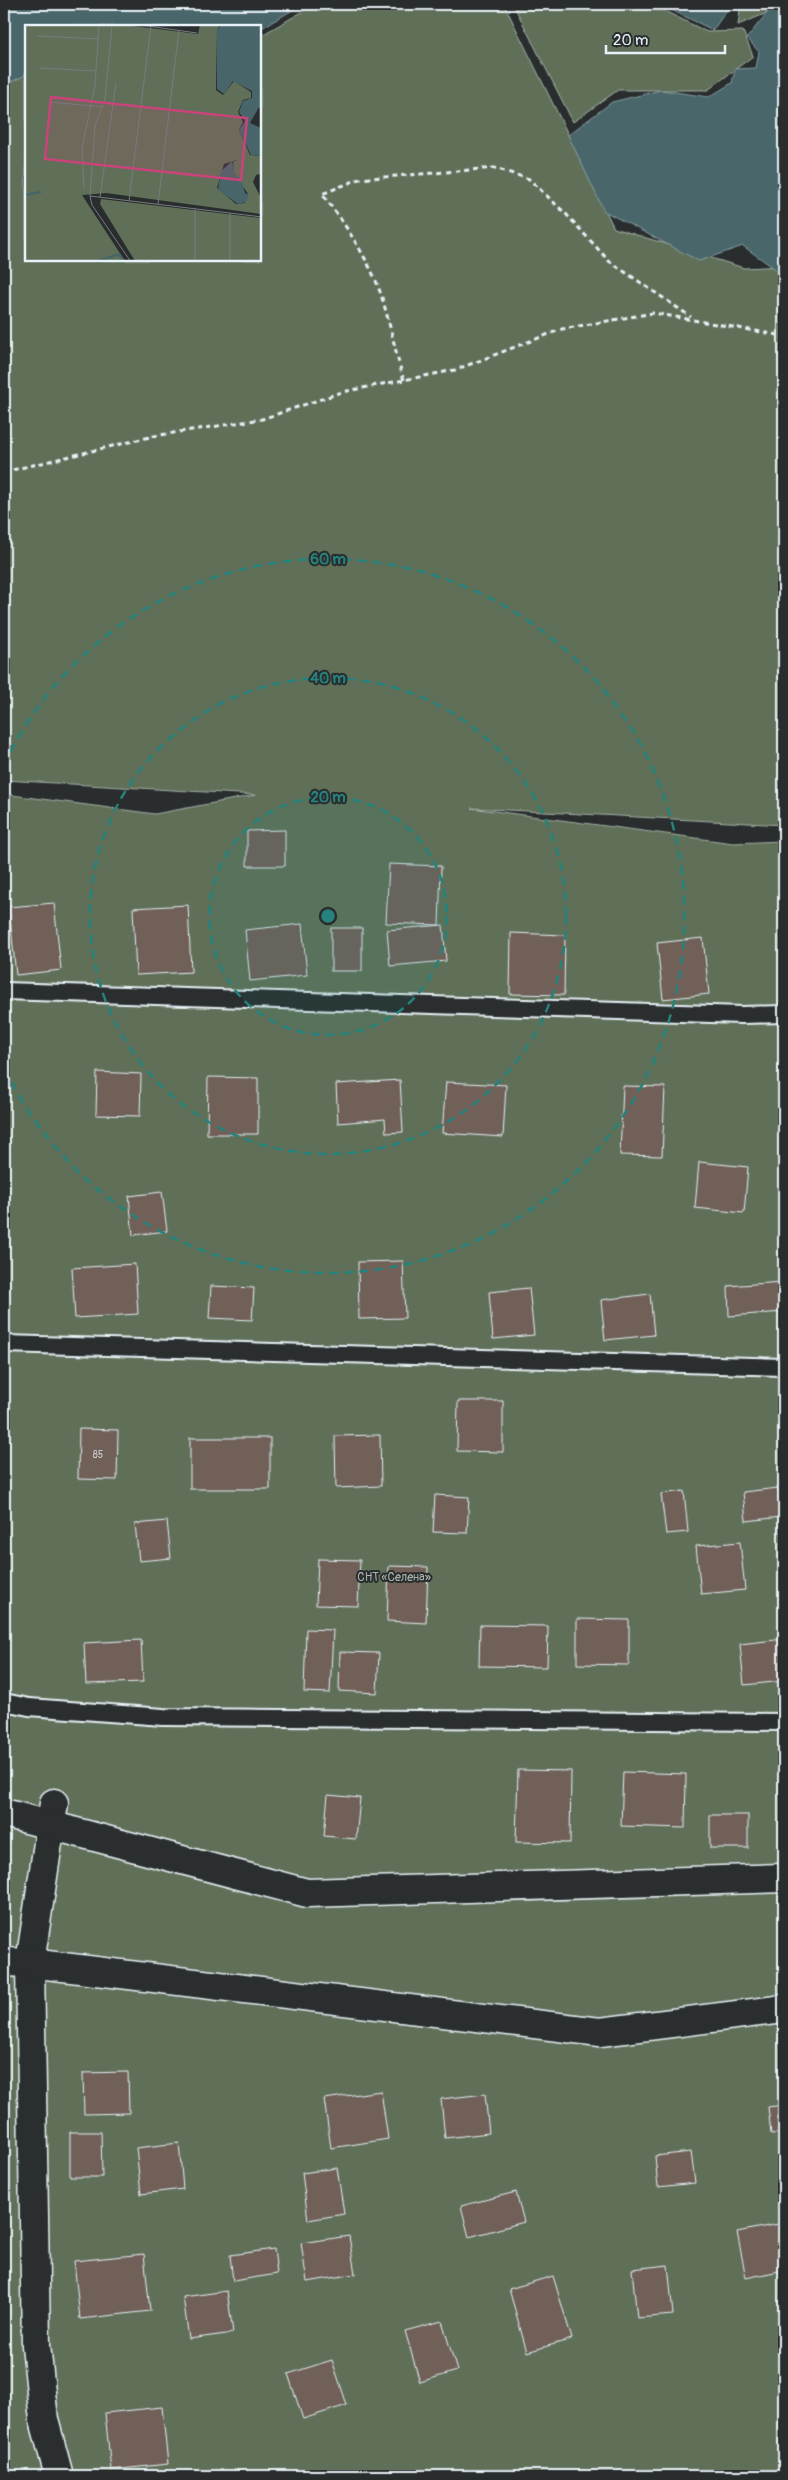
<svg xmlns="http://www.w3.org/2000/svg" width="788" height="2480" font-family="Pangolin,sans-serif">
	<style>
		.green { fill: #607058; stroke: #a4b0a8 }
		.water { fill: #48666a; stroke: #889ea3 }
		.building { fill: #706058; stroke: #e8f1f8 }
		.lines { fill: none; stroke-linecap: round; stroke-linejoin: round }
		.lane-casing { stroke: #e8f1f8; stroke-width: 20 }
		.street-casing { stroke: #e8f1f8; stroke-width: 31 }
		.path { stroke: #e8f1f8; stroke-width: 3; stroke-dasharray: 5 4; stroke-linecap: butt }
		.lane { stroke: #2a2d2e; stroke-width: 16 }
		.street { stroke: #2a2d2e; stroke-width: 28 }
		.ring { fill: none; stroke: #25827c; stroke-width: 2.5; stroke-dasharray: 9 6 }
		.labels { text-anchor: middle; dominant-baseline: central; stroke-width: 4; stroke-linejoin: round; paint-order: stroke }
		.number-label { font-size: 10px; fill: #cacdd0 }
		.park-label { font-size: 12px; fill: #abb7b0; stroke: #2a2d2e }
		.inset-river { fill: none; stroke: #48666a; stroke-width: 2.5 }
		.inset-road { fill: none; stroke: #767b7f; stroke-width: 1 }
		.view { fill: #ca437a; fill-opacity: 0.15; stroke: #ca437a; stroke-width: 2.5 }
		.inset-edge { fill: none; stroke: #e8f1f8; stroke-width: 2.5 }
		.centre { fill: #25827c; stroke: #2a2d2e; stroke-width: 2.5 }
		.ring-label { font-size: 15px; text-anchor: middle; font-weight: bold; fill: #25827c; stroke: #2a2d2e; stroke-width: 4; stroke-linejoin: round; paint-order: stroke }
	</style>
	<rect width="100%" height="100%" fill="#2a2d2e"/>
	<filter id="ink" filterUnits="userSpaceOnUse"><feTurbulence type="fractalNoise" baseFrequency=".02" numOctaves="2"/><feDisplacementMap in="SourceGraphic" scale="10" xChannelSelector="R" yChannelSelector="G"/><feConvolveMatrix kernelMatrix="1 2 1 2 8 2 1 2 1" color-interpolation-filters="sRGB"/></filter>
	<g filter="url(#ink)">
		<g class="green">
			<polygon points="316,4 504,4 614,228 744,268 784,266 784,825 471,808 733,843 784,841 784,2476 4,2476 4,794 155,814 256,795 4,780 4,80 26,65 26,260 260,260 260,36"/>
			<polygon points="513,4 651,4 707,32 743,31 753,56 708,90 618,90 573,122"/>
			<polygon points="741,4 784,4 784,6 738,25"/>
		</g>
		<g class="water">
			<polygon points="4,4 303,4 260,29 260,26 56,26 51,23 49,26 26,26 26,71 24,76 4,85"/>
			<polygon points="659,4 731,4 713,30"/>
			<polygon points="774,4 784,4 784,275 743,246 699,261 604,211 568,135 612,102 661,90 709,97 732,83 735,69 756,68 759,52 747,38"/>
		</g>
		<g class="building">
			<polygon points="285,830 285,866 247,866 247,831"/>
			<polygon points="389,864 441,866 439,925 386,923"/>
			<polygon points="54,903 61,970 16,975 9,907"/>
			<polygon points="188,905 191,972 136,975 133,908"/>
			<polygon points="302,924 307,975 250,981 245,930"/>
			<polygon points="443,925 446,961 390,966 387,930"/>
			<rect x="331" y="928" width="31" height="43"/>
			<polygon points="511,933 565,935 564,995 510,994"/>
			<polygon points="703,938 709,994 663,999 657,943"/>
			<polygon points="97,1072 141,1074 140,1116 96,1115"/>
			<polygon points="208,1077 258,1078 258,1134 207,1134"/>
			<polygon points="400,1080 403,1132 386,1133 385,1119 338,1123 336,1084"/>
			<polygon points="446,1082 506,1085 503,1137 442,1133"/>
			<polygon points="623,1086 665,1087 662,1156 620,1155"/>
			<polygon points="699,1162 748,1167 744,1213 695,1208"/>
			<polygon points="162,1192 167,1231 133,1235 129,1196"/>
			<polygon points="403,1261 405,1318 359,1319 358,1262"/>
			<polygon points="135,1264 138,1314 75,1318 72,1268"/>
			<polygon points="782,1282 784,1312 729,1316 728,1286"/>
			<polygon points="211,1286 254,1288 252,1320 209,1318"/>
			<polygon points="529,1288 534,1335 493,1339 489,1292"/>
			<polygon points="650,1294 654,1335 605,1340 601,1300"/>
			<polygon points="458,1401 503,1401 503,1452 457,1451"/>
			<polygon points="79,1429 118,1430 117,1480 78,1479"/>
			<polygon points="380,1435 381,1486 336,1488 335,1436"/>
			<rect x="190" y="1438" width="80" height="51"/>
			<polygon points="778,1488 781,1517 746,1521 743,1492"/>
			<polygon points="684,1491 688,1532 666,1534 661,1494"/>
			<polygon points="435,1495 469,1497 467,1533 433,1532"/>
			<polygon points="167,1521 171,1558 139,1561 135,1524"/>
			<polygon points="740,1542 745,1590 701,1594 696,1546"/>
			<polygon points="318,1559 360,1560 358,1606 316,1605"/>
			<polygon points="389,1566 428,1567 426,1623 387,1621"/>
			<polygon points="577,1619 629,1620 629,1665 577,1664"/>
			<polygon points="480,1625 548,1626 547,1667 479,1666"/>
			<polygon points="306,1629 333,1630 330,1693 304,1692"/>
			<polygon points="784,1639 784,1681 744,1685 740,1644"/>
			<polygon points="141,1640 143,1682 86,1684 84,1643"/>
			<polygon points="340,1652 379,1653 377,1693 339,1691"/>
			<polygon points="518,1770 571,1771 570,1843 516,1842"/>
			<polygon points="623,1772 686,1774 685,1828 621,1826"/>
			<polygon points="328,1795 360,1798 356,1839 324,1836"/>
			<rect x="710" y="1815" width="38" height="33"/>
			<polygon points="128,2072 129,2113 84,2114 83,2073"/>
			<polygon points="381,2091 388,2139 331,2148 324,2099"/>
			<polygon points="485,2094 489,2133 445,2138 441,2099"/>
			<polygon points="784,2105 784,2133 771,2134 768,2107"/>
			<polygon points="70,2132 101,2132 102,2177 70,2177"/>
			<polygon points="179,2143 183,2189 141,2194 136,2148"/>
			<polygon points="691,2152 695,2183 658,2187 655,2156"/>
			<polygon points="337,2168 344,2214 308,2220 302,2173"/>
			<polygon points="516,2192 524,2222 469,2237 461,2206"/>
			<polygon points="784,2223 784,2270 746,2278 737,2232"/>
			<polygon points="349,2236 355,2274 307,2282 301,2243"/>
			<polygon points="274,2249 277,2274 233,2281 230,2255"/>
			<polygon points="144,2254 150,2311 80,2319 74,2261"/>
			<polygon points="668,2265 673,2315 637,2318 632,2269"/>
			<polygon points="553,2276 572,2339 527,2352 509,2289"/>
			<polygon points="227,2291 233,2333 189,2339 183,2297"/>
			<polygon points="442,2321 457,2371 420,2382 405,2331"/>
			<polygon points="332,2360 347,2405 303,2419 288,2374"/>
			<polygon points="162,2407 168,2464 111,2470 105,2413"/>
		</g>
		<g class="lines">
			<defs>
				<g id="lane">
					<polyline points="4,991 742,1015 784,1014"/>
					<polyline points="4,1344 784,1367"/>
					<polyline points="4,1702 29,1707 163,1717 784,1722"/>
				</g>
				<g id="street">
					<polyline points="54,1803 30,1963 36,2345 44,2420 59,2476"/>
					<polyline points="4,1813 307,1893 784,1878"/>
					<polyline points="4,1962 30,1963 600,2032 784,2009"/>
				</g>
			</defs>
			<use href="#lane" class="lane-casing"/>
			<use href="#street" class="street-casing"/>
			<g class="path">
				<path d="M404,380C394,349 389,316 378,286C368,259 340,216 322,194L359,179L495,168L529,179L566,214L609,261L691,317"/>
				<polyline points="4,472 154,436 262,419 342,392 455,370 562,329 653,313 784,336"/>
			</g>
			<use href="#lane" class="lane"/>
			<use href="#street" class="street"/>
		</g>
	</g>
	<circle cx="328" cy="916" r="119" fill="#25827c" fill-opacity=".12"/>
	<g class="ring">
		<circle cx="328" cy="916" r="119"/>
		<circle cx="328" cy="916" r="238"/>
		<path d="M4 765A357 357 0 1 1 4 1067"/>
	</g>
	<g class="labels">
		<g class="number-label">
			<text x="98" y="1455">85</text>
		</g>
		<g class="park-label">
			<text x="394" y="1577">СНТ «Селена»</text>
		</g>
	</g>
	<g transform="translate(25 25)">
		<rect width="236" height="236" fill="#2a2d2e"/>
		<path d="M0,0H100L173,9L175,0H195L192,5L191,65L198,70L209,56L226,67V73L218,75L213,87L218,97L214,105L225,130L235,131L236,114V149L231,150L228,157L236,173V189L81,168L57,170L100,236H0ZM212,135L208,137L209,148L223,169L220,178L211,179L192,163L199,139ZM76,174L236,193V236H110L75,179Z" fill="#607058" fill-rule="evenodd"/>
		<path d="M196,0H236V87L234,82L225,98L236,103L235,131L226,130L214,105L220,96L214,87L218,76L227,73V66L208,56L199,69L192,64V5ZM207,136L210,150L216,154L220,168L224,170L221,177L213,179L193,165L196,146Z" fill="#48666a"/>
		<path class="inset-river" d="M0,170L16,167M70,237L94,229L99,237"/>
		<path class="inset-road" d="M87,0L80,74L70,101L65,171L67,180L106,237M115,0L172,8M12,11L73,14M14,43L71,46M24,77L79,82M59,163L57,123L70,61L74,0M65,171L237,192M75,172L91,58M104,176L126,1M133,179L154,5M170,237V184M205,237V188"/>
		<path class="view" d="M26,72L222,93L216,155L20,134Z"/>
		<rect width="236" height="236" class="inset-edge"/>
	</g>
	<circle cx="328" cy="916" r="8" class="centre"/>
	<g class="ring-label">
		<text x="328" y="564">60 m</text>
		<text x="328" y="683">40 m</text>
		<text x="328" y="802">20 m</text>
	</g>
	<rect width="788" height="2480" fill="none" stroke="#2a2d2e" stroke-width="20"/>
	<rect x="10" y="10" width="768" height="2460" fill="none" stroke="#e8f1f8" stroke-width="2" filter="url(#ink)"/>
	<path d="M606 45v8h119v-8" fill="none" stroke="#e8f1f8" stroke-width="2.5"/>
	<text x="613" y="45" font-size="15" fill="#e8f1f8" stroke="#2a2d2e" stroke-width="4" paint-order="stroke">20 m</text>
</svg>
